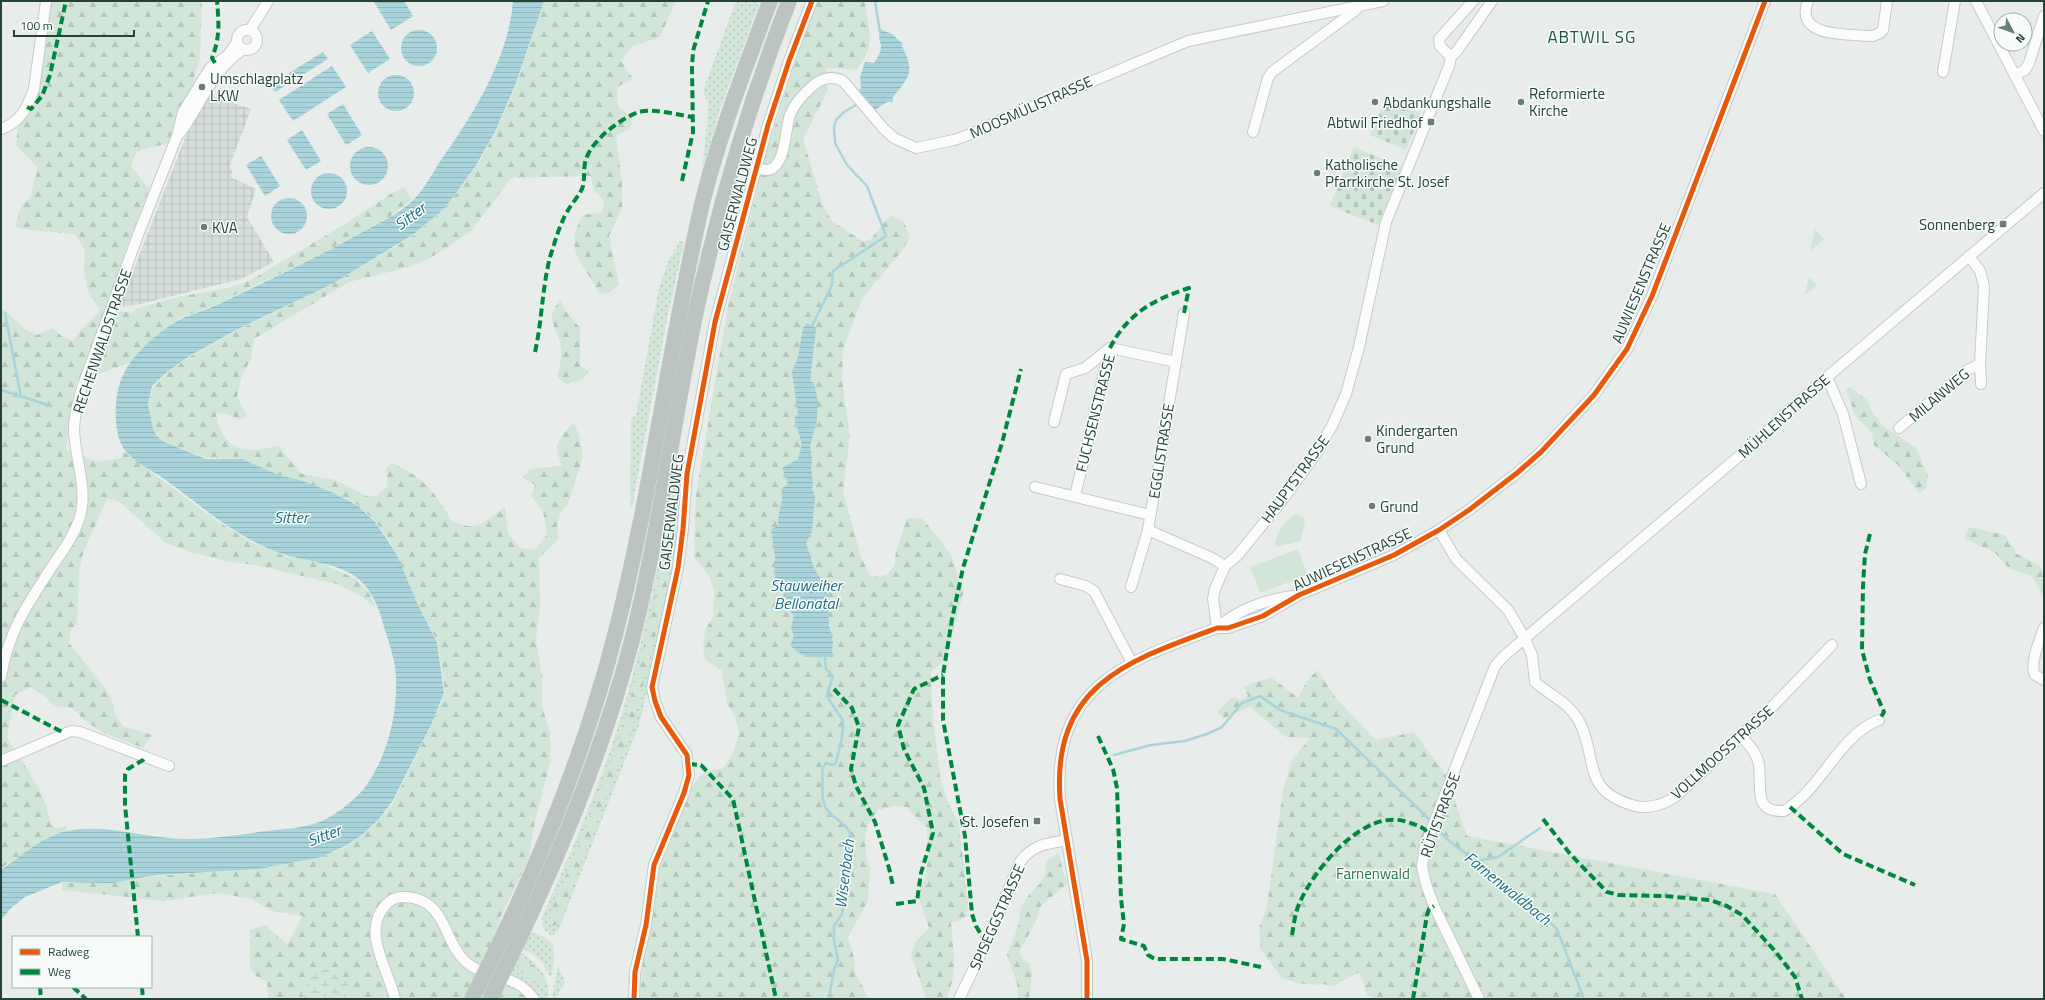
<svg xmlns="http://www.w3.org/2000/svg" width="2045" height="1000" font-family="'Titillium Web',sans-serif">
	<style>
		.industrial { fill: url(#industrial-grid) }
		.grass { fill: url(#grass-dots) }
		.forest { fill: url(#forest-firs) }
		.wetland { fill: url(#wetland-marsh) }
		.cemetery { fill: url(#cemetery-stones) }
		.park { fill: #d1e6d8 }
		.water { fill: url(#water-rules) }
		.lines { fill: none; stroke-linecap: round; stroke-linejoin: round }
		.stream { stroke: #a9d4db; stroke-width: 2.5 }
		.minor-casing { stroke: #c5cac8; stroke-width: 12 }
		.highway-casing { stroke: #c3ccc9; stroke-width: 16 }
		.minor { stroke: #fcfcfc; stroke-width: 10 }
		.highway { stroke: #bcc4c2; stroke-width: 15 }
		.highway-bridge-casing { stroke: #c3ccc9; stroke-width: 16; stroke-linecap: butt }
		.highway-bridge { stroke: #bcc4c2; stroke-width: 15 }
		.quiet { stroke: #00873e; stroke-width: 4; stroke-dasharray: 8 4; stroke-linecap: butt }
		.cycleway-casing { stroke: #f7fbf9; stroke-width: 8 }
		.cycleway { stroke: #e8590c; stroke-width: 5 }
		.poi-dot { fill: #697e78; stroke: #f7fbf9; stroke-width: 1.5 }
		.labels { text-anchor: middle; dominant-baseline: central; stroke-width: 3; stroke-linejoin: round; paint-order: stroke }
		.poi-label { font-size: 15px; fill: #24423a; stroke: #f7fbf9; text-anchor: start }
		.street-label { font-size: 15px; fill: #24423a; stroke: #f7fbf9 }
		.park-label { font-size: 15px; fill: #2d7a4b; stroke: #f7fbf9 }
		.water-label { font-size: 16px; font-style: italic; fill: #1c6f80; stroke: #f7fbf9 }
		.quarter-label { font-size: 17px; letter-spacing: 1px; fill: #1f5548; stroke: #f7fbf9 }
	</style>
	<defs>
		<pattern id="industrial-grid" width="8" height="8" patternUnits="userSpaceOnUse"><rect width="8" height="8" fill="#d6dedb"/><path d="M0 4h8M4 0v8" fill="none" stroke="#b8c0bd"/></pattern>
		<pattern id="grass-dots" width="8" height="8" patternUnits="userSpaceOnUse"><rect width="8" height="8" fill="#d1e6d8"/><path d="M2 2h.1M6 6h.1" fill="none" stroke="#b3c6ba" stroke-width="1.8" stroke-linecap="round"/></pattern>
		<pattern id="forest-firs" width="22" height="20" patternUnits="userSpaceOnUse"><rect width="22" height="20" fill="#d1e6d8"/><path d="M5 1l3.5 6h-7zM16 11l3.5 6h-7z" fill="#b3c6ba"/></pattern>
		<pattern id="wetland-marsh" width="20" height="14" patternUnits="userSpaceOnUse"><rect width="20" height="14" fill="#d1e6d8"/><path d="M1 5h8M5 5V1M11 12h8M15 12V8" fill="none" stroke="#b3c6ba"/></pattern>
		<pattern id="cemetery-stones" width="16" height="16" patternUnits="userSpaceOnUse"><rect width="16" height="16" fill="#d1e6d8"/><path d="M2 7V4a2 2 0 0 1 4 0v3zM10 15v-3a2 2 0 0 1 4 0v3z" fill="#b3c6ba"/></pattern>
		<pattern id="water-rules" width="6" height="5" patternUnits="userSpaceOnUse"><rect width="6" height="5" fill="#a9d4db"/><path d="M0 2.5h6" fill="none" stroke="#91b7bd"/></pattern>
	</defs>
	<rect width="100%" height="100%" fill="#e8edeb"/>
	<polygon class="industrial" points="209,95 251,109 229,168 232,170 231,177 256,189 247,217 274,262 241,279 136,305 119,307 198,105"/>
	<g class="grass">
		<polygon points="736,1 760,1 720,109 702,171 708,114 708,102 703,91"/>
		<polygon points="680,241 684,242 667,319 632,507 630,507 631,419 636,415 659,288 668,261"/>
		<path d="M676,475L683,476L681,528L651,675L639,725L559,929L553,936C543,931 540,926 543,915C571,853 598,790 618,726C644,643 659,559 676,475Z"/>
		<path d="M529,931L545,938L553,945L554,956L552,976L550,977C544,962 535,954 521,948Z"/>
		<path d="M519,952C536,961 552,978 548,999H537C530,987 521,980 509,973Z"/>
		<polygon points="558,966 565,981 556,999 552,999"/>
	</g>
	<g class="forest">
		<path d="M51,1H202L200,58L190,92L168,143C155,148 149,145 136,153L131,166L149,189L124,254L119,274L114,310L132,313L137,308L182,296L228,288L251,280L345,224L392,193L404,187L410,198L413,199L389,217L317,256L210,307L178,319L155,336L129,363L76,382L66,450L99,462L121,458L123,451L217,521L251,542L285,556L319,562L356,579L369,593L376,608L362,597L337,584L254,565L226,561L187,551L166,543L118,501L107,499L83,553L79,573L77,623L71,630L69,643L104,687L111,699L115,714L123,726L152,735L143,748L106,734L88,723L72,708L55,706L44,696L30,687L15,695L7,738C23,764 47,792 50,824L57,828L66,826L67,830L50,836L1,868V307L26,330L37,335L52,328L63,337L73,341L79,332L99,312V308L88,293L84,271L85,251L75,234L28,230L15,227L21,206L30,197L38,168L16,145L18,127L35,107Z"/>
		<path d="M544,1H676L660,37L632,46L621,61L633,79L617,87L618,107L632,117L631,129L616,135L622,182V208L609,236L619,285L610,292L599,294C585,262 561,252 583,215L602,212L604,200L594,191L591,176L511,178L471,231L439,253L413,266L349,282L254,339L251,359L242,375L237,397L247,416L240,420L230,415L216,413C223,452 244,454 278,446L302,474L335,480L369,497L378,495L388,485L386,468L392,463C426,479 433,490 452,521C457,523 463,526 468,526C482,527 495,515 505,506L508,533L520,548L535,550L547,534L543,511L531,496L535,485L523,478L530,469L562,466C553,442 557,442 573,423L579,434L583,457L568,504L560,514L557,527L559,538L539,558L540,607L536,640L542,676V706L550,733L551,760L536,817L528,860L499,920L501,922L499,933L468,999H268L267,982L256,976L250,968V930L265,925L287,944L303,916L272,911L252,899L217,893L164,901L62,890V883L122,881L157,876L259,869L321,857L345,847L363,835L380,819L393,803L432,724L445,693L438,642L416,601L397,555L387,537L374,520L357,504L329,491L303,481L279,475L242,459L207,458L164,442L158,436L153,429L148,404L153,387L167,373L191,356L240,329L332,284L414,235L444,209L476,167L496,132L517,83Z"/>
		<path d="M818,1H865C868,31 878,43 856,70L836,68L826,69L825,81L828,90L803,139L823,206L832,221L864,242L871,239L890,215L904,222L910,237L904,248L862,299L843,350L842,380L850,436L843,491L861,557L871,577L887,575L894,566L896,552L907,518L923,519L951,554L963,593L948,652L943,662L931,672L932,707L940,777L949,805L959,824L968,902L967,916L957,922H951C952,941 956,959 953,978C952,985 948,991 947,999H926L911,955L916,941L929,928L918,896L926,874L928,858L927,828L906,807L894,806L878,810L868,825L865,838L866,855L870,868L868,901L848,937L854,958L855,972L869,999H640C645,931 652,866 683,804C689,793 694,779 706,772C710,770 718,769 723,768L733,753L739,733L735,717L727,703L722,671L705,659L703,648L705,630L713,617L714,591L709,576L694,557L696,494L728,306L768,148L803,37Z"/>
		<path d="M561,300L565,310L580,328V366L589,371L582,380L566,384L557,377C559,368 562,358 561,349C559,327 542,319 561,300Z"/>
		<polygon points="1850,387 1867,400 1872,411 1882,425 1916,448 1928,475 1926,489 1919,493 1899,466 1874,445 1872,433 1855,415 1846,390"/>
		<polygon points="675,508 677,510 677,530 662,609 633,726 558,924 552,926 549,921 552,908 592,813 625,721 653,608 669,527"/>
		<polygon points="1969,527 2005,535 2017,554 2040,566 2044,572 2044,598 2032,576 2010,569 1995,553 1964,538"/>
		<polygon points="1317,670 1336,698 1376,740 1414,732 1446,775 1467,836 1775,894 1846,999 1375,999 1367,995 1360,972 1333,986 1322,984 1314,985 1297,983 1282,978 1261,950 1259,928 1267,907 1283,790 1292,760 1310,738 1286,737 1250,707 1224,718 1217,712 1232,697 1240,700 1248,696 1244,686 1271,677 1298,698 1307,681"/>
		<path d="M1059,853L1063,872L1068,883L1041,906L1035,923L1019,953L1023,959L1029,963L1032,974L1029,999H1018L1017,983L1007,955C1010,946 1015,936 1018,926C1020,921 1019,914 1021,908C1030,886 1047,888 1046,861Z"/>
		<path d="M522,959C535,964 540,972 545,984L541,986L519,971L518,962Z"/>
		<polygon points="503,981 518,987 531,999 495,999"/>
	</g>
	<path class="wetland" d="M331,968C350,980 346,980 353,999H305L302,994C308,979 315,970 331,968Z"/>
	<g class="cemetery">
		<polygon points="1386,98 1421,113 1406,150 1370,135"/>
		<polygon points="1354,147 1402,167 1378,225 1330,206"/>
	</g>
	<g class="park">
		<polygon points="1815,229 1824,239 1810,251"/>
		<polygon points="1809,276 1817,285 1804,296"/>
		<path d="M1296,514C1312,518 1301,530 1301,541L1276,547C1272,537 1287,518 1296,514Z"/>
		<polygon points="1298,549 1308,575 1260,593 1250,567"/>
	</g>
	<g class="water">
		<polygon points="376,1 404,1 413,16 391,30 374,2"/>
		<path d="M513,1H544L516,83L495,132L475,167L444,209L414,234L332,284L240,328L191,355L167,372L152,386L148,404L153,429L157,436L164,442L206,459H242L279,475L303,481L329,491L357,505L374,521L386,538L397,555L416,601L437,642L444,693L432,723L392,802L379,819L362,835L345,846L321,857L259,869L157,875L112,883L62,882L25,897L11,908L1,920V870C21,856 43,836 67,831C97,825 129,833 159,837C195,842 230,836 266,831C285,829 308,828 326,819C339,812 352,802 362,791C388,759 400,708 395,667C393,655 389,642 385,630C380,611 373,590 356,577C335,562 307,562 283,554C238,539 205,509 167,481C154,471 134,463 124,449C116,438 115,417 116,404C117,384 126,364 141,350C151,339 164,329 177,321C188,315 201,312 212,307C261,284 310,261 357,235C373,226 389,219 404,208C421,196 430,177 441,160C473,115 509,57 513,1Z"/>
		<path d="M880,29L892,34L903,44L902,46C915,73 910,76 893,97V102H887L875,110L858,91L861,88L860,77L865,62L874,63C888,43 876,45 880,29Z"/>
		<circle cx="419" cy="48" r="18"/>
		<polygon points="372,31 390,59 368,73 350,45"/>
		<polygon points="323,52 328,59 275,92 270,85"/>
		<polygon points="332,66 346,87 293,121 279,100"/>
		<circle cx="396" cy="93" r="18"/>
		<polygon points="343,104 362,135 346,145 327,114"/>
		<polygon points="302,130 321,161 306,170 287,140"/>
		<circle cx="369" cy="166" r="19"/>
		<polygon points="261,156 280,186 265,196 246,165"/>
		<circle cx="329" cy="191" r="18"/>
		<circle cx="289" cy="216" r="18"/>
		<path d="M807,323L816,328L810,381L814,383L818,401L817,421L810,446L812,459L811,468L813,484L812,488L815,496L812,531L806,543L814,568L827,589L829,626L831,632L833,642L832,652L834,656C814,658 804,660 790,645L794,636L791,628L794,616L788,608L785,588L775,582L776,578L774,576L775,558L771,529L779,526C775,513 786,502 781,489L788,484L782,468L798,459L802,444L794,418L798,414L792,372L798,357L803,328Z"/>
	</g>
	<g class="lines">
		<g class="stream">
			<polyline points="875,1 880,32"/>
			<polyline points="5,313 21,397"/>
			<polyline points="812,326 832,285 833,271 886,236 867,186 847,165 835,143 834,127 836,120 844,112 858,104"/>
			<polyline points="1,390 51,406"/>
			<path d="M825,657L826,669L833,676L827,695C831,704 837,711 842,719C846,728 838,753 836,763L833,765L826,763L822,770C824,783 819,800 828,811C834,819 846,823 850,833L843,905L842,914L834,926V941L838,960L834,970L830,992L831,999"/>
			<polyline points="1114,755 1151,745 1185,741 1207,734 1222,727 1242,703 1260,696 1280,710 1336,729 1429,819"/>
			<polyline points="1438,830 1448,840 1521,895 1557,929 1584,999"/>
			<polyline points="1476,861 1498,857 1540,828"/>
		</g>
		<defs>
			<g id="minor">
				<path d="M1808,1C1793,39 1851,34 1873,36L1880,33L1883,30L1887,1"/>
				<polyline points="1976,1 2044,131"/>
				<circle cx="247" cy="40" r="10"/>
				<polyline points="250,30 268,1"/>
				<polyline points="1451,57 1440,46 1439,39 1473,1"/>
				<polyline points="1943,72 1955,1"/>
				<polyline points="2015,75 2025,70 2029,63 2044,16"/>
				<path d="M1,129C21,122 27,108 34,89L46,1"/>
				<polyline points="1253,132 1268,78 1272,72 1356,10 1356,7"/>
				<path d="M180,133C201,105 212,69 244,49"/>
				<path d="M755,168C761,169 768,172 773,168C786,159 785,129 790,115C795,102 804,93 815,84C824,77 833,76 843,81L884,129L894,138L916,148L954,140L974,133L1003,119L1188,41L1383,1"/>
				<polyline points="1969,256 1980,271 1984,286 1980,364 1981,384"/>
				<polyline points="1110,348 1176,362"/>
				<polyline points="1827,377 1843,414 1861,484"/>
				<polyline points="1054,422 1066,374 1085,368 1110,348"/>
				<polyline points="1899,428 1968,370 1980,364"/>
				<polyline points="1035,487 1150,515"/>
				<polyline points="1075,496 1110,348"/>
				<polyline points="1148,530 1212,558 1225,566"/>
				<path d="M1439,530L1456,559L1508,610L1525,639L1532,655L1535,682C1551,696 1570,703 1580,723C1598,761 1582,790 1632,805C1646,810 1664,805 1676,796L1773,706L1832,645"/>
				<polyline points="1060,579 1086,586 1094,591 1132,663"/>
				<polyline points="1131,587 1148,530 1184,313"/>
				<polyline points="1217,628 1213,598 1215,589 1225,566 1237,556 1280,503 1313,458 1332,426 1346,394 1359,347 1386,222 1449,66 1451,57 1457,51 1492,1"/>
				<path d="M1217,628C1237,610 1267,599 1293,596"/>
				<path d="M2044,628C2040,639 2029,664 2035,675L2044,680"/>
				<path d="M1,677C9,630 26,607 51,568C62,552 74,536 80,517C88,488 75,459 74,430C74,415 78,402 82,388L138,235L177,136L183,112L210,68L228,55L237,42"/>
				<path d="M1741,736C1749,745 1757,753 1759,765C1762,786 1752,813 1784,811C1821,790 1839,735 1879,720"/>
				<polyline points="1,761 71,731 80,732 169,766"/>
				<path d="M395,999C389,971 362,933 384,907C389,901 394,897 402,897C414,897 427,901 435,911C448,926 450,948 466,962C487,981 514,971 534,999"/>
				<polyline points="634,999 635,972 646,925 654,865 684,793 689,775 687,755 661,717 655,701 652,687 678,568 683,529 687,474 715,322 768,125 789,61 812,1"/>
				<path d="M959,999L986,943L1020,862C1033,844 1047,844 1067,840"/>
				<path d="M1087,999V961L1060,799C1052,685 1127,661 1217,628H1228L1263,616L1299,595L1394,555L1439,530L1469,510L1517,473L1541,452L1594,395L1627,349L1652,296L1765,1"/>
				<polyline points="1479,999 1434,906 1426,884 1422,867 1425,846 1495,666 1504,656 1765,434 1776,422 1827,377 2044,193"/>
			</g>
			<g id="highway">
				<path d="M505,932C550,836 589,738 615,635C652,492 669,344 703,200C720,132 746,66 770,1"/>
				<path d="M519,939C565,842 605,744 632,640C659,533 673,424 695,316C718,209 749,103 789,1"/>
			</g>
		</defs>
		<use href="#minor" class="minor-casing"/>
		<use href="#highway" class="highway-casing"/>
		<use href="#minor" class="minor"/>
		<use href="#highway" class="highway"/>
		<defs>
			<g id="highway-bridge">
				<polyline points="472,999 505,932"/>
				<polyline points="490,999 519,939"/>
			</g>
		</defs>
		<use href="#highway-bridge" class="highway-bridge-casing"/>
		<use href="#highway-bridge" class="highway-bridge"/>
		<g class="quiet">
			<path d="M215,63L212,58C220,37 219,24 217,1"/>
			<polyline points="27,107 31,109 42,96 50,75 66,1"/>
			<polyline points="682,181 693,132 692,68 693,51 708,1"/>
			<path d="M1110,348C1127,314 1154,299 1189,288L1184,313"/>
			<path d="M535,352C542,321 542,289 550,257C555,242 559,226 567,212C571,204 581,194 583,186C585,177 583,168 586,159C592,140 621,118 639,112C655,108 677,115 693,117"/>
			<polyline points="1870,534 1865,554 1863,586 1862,650 1870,680 1884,712 1879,720"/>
			<polyline points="834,689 852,708 859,727 851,769 856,786 875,822 889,868 893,886"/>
			<polyline points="1,700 64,733"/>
			<polyline points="1098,736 1113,769 1117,788 1121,899 1124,924 1121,939 1144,946 1148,955 1155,959 1223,959 1261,967"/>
			<polyline points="689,764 701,765 733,799 776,999"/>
			<polyline points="1790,807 1843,854 1915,885"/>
			<polyline points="1543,819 1571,855 1607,892 1619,895 1664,896 1710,900 1727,906 1742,915 1775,951 1795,977 1802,999"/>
			<polyline points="896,904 917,901 921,873 933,833 924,788 904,749 898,725 914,689 943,675"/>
			<path d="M1292,935C1294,924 1295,912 1300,902C1315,868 1365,807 1407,822C1417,825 1424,827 1430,835"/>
			<polyline points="138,937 125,805 125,775 128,769 143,760 145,757"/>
			<polyline points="986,943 976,926 972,914 965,836 943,720 943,675 952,619 963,568 1002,443 1021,369"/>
			<polyline points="40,987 41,999"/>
			<polyline points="73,987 86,999"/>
			<polyline points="142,987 143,999"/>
			<polyline points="1413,999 1427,915 1429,909 1434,906"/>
		</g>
		<defs>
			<g id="cycleway">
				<polyline points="634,999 635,972 646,925 654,865 684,793 689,775 687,755 661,717 655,701 652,687 678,568 683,529 687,474 715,322 768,125 789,61 812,1"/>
				<path d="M1087,999V961L1060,799C1052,685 1127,661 1217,628H1228L1263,616L1299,595L1394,555L1439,530L1469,510L1517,473L1541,452L1594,395L1627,349L1652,296L1765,1"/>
			</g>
		</defs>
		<use href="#cycleway" class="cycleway-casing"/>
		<use href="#cycleway" class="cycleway"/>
	</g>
	<g class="poi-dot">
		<circle cx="202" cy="87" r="4"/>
		<circle cx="1375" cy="102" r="4"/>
		<circle cx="1521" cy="102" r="4"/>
		<rect x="1427" y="118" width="8" height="8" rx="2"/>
		<circle cx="1317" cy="173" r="4"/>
		<rect x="1999" y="220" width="8" height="8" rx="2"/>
		<circle cx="204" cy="227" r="4"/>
		<circle cx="1368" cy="439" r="4"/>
		<circle cx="1372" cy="506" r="4"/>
		<rect x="1033" y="817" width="8" height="8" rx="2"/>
	</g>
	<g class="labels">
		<g class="poi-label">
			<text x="210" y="78">Umschlagplatz<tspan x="210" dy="17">LKW</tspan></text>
			<text x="1529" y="93">Reformierte<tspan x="1529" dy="17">Kirche</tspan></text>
			<text x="1383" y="102">Abdankungshalle</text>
			<text x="1423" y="122" text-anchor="end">Abtwil Friedhof</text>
			<text x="1325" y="164">Katholische<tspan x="1325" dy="17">Pfarrkirche St. Josef</tspan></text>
			<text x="1995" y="224" text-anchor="end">Sonnenberg</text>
			<text x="212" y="227">KVA</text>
			<text x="1376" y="430">Kindergarten<tspan x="1376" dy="17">Grund</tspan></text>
			<text x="1380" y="506">Grund</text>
			<text x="1029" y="821" text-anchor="end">St. Josefen</text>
		</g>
		<g class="street-label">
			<text transform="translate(1031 107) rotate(-24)">MOOSMÜLISTRASSE</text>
			<text transform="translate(737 194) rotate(-75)">GAISERWALDWEG</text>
			<text transform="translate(1641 283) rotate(-67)">AUWIESENSTRASSE</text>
			<text transform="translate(102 341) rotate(-71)">RECHENWALDSTRASSE</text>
			<text transform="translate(1939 395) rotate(-40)">MILANWEG</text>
			<text transform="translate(1095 413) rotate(-76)">FUCHSENSTRASSE</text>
			<text transform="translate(1784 416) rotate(-42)">MÜHLENSTRASSE</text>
			<text transform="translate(1161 451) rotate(-81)">EGGLISTRASSE</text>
			<text transform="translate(1295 479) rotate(-54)">HAUPTSTRASSE</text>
			<text transform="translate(671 512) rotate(-83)">GAISERWALDWEG</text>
			<text transform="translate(1352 559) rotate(-25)">AUWIESENSTRASSE</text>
			<text transform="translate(1722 752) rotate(-42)">VOLLMOOSSTRASSE</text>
			<text transform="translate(1440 815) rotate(-70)">RÜTISTRASSE</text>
			<text transform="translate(997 917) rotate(-66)">SPISEGGSTRASSE</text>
		</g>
		<g class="park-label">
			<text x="1373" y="873">Farnenwald</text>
		</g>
		<g class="water-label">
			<text transform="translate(410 216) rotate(-37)">Sitter</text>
			<text x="291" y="517">Sitter</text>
			<text x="806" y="585">Stauweiher<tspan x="806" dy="18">Bellonatal</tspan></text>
			<text transform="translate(324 835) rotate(-20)">Sitter</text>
			<text transform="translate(844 874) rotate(-83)">Wisenbach</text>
			<text transform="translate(1508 888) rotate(39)">Farnenwaldbach</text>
		</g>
		<g class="quarter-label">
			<text x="1592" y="37">ABTWIL SG</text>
		</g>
	</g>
	<rect width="2045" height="1000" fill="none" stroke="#24423a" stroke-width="4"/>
	<rect x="12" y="936" width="140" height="52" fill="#f7fbf9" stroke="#a3b1ad"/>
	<rect x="20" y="949" width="20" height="6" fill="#e8590c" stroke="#a3b1ad"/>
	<text x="48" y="956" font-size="12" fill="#24423a">Radweg</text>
	<rect x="20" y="969" width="20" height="6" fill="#00873e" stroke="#a3b1ad"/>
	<text x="48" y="976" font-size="12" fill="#24423a">Weg</text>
	<g transform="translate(2013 32) rotate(131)"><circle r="19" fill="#f7fbf9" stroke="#a3b1ad"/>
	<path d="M0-3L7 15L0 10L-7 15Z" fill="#697e78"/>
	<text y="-6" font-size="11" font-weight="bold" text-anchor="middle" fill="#24423a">N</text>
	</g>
	<path d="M14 30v6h120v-6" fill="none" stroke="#24423a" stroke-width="2"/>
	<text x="20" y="30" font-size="12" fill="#24423a" stroke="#f7fbf9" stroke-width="3" paint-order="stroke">100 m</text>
</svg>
